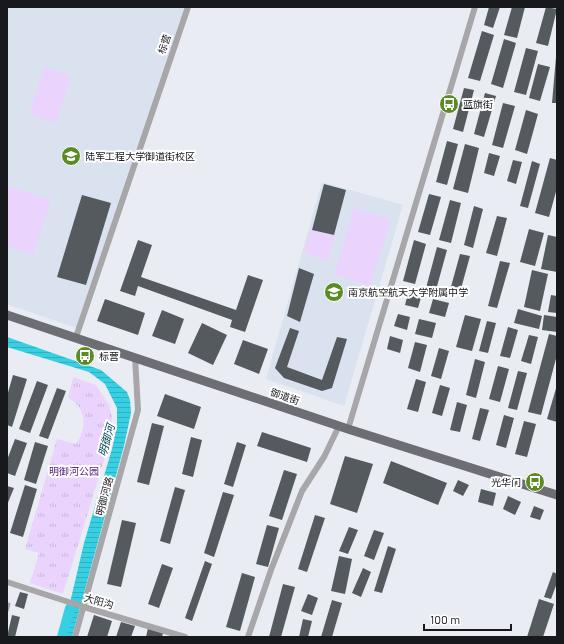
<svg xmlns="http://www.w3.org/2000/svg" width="564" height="644" font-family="Barlow,'Noto Sans SC',sans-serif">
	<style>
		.built { fill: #dae2ef }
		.green { fill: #ead4fe }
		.park { fill: url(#park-tufts) }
		.water { fill: url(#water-rules) }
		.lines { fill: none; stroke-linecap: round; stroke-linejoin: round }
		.river { stroke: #37cfe2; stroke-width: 10 }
		.building { fill: #545a5d }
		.lane { stroke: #a7a7aa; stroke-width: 3 }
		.street { stroke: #a7a7aa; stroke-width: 6 }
		.primary { stroke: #6d6e73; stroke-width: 9 }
		.labels { text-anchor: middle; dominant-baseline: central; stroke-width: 4; stroke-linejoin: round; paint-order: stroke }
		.street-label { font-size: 10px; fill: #18191c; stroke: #fff }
		.poi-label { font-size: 10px; fill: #18191c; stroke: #fff; text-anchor: start }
		.park-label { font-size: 10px; fill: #5d2483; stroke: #fff }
		.water-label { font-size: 11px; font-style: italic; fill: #01464e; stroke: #fff }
	</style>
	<defs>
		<pattern id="park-tufts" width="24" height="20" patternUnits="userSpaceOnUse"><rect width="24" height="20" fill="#ead4fe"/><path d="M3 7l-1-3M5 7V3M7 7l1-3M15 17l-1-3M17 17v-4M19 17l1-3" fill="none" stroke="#c8b5d9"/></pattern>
		<pattern id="water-rules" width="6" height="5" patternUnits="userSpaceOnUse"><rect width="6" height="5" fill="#37cfe2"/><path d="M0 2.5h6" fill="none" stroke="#30b1c1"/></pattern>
	</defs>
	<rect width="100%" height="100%" fill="#e9edf3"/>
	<g class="built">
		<polygon points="7,7 187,7 76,328 7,304"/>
		<polygon points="322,182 403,205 344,406 266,379"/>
	</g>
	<g class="green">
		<polygon points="44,67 71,75 56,123 29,114"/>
		<polygon points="7,186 51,200 33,255 7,246"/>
		<polygon points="354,208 391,219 370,286 334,275"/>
		<polygon points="312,225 336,233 327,261 304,253"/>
	</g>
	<path class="park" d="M73,377L96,385L109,405L112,416L111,433L105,457L63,594L30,583L39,553L25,549L57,439L76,444C87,428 87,408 68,398Z"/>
	<polygon class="water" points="7,337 101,370 127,392 130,400 131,413 124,446 72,637 62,637 84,543 112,449 117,426 117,408 105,384 89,372 7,347"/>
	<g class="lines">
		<polyline class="river" points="62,637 70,608"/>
	</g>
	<g class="building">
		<polygon points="489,7 500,7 493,28 484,25"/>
		<polygon points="512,7 525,7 517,38 504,35"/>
		<polygon points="546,7 557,9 548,46 536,43"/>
		<polygon points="482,31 494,35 480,81 468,78"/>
		<polygon points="504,39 516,43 503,88 491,84"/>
		<polygon points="526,48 538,51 526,95 514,92"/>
		<polygon points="556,57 557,57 557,103 552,103"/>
		<polygon points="538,64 550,67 540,101 529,98"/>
		<polygon points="464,88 474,90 463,132 453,129"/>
		<polygon points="485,93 496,96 484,137 474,134"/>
		<polygon points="503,103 515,106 503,148 492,145"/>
		<polygon points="526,110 538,114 527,154 515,150"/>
		<polygon points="447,141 458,144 447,185 436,182"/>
		<polygon points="465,144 479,148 468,193 453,189"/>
		<polygon points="489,153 500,156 494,176 484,173"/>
		<polygon points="550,158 557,160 557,188 549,217 535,213"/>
		<polygon points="513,160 522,162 516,184 507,181"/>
		<polygon points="532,161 540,164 528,208 520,206"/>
		<polygon points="324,184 346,190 334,235 312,230"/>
		<polygon points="429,194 441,197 430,235 418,232"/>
		<polygon points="82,195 111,203 86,285 57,277"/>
		<polygon points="450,200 461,203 451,243 439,240"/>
		<polygon points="474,206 483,209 473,248 464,245"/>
		<polygon points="497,216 507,218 497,256 486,253"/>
		<polygon points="529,229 544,233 535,266 520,262"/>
		<polygon points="548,235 557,237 557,272 541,269"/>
		<polygon points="138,240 152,245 141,277 236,310 248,275 263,280 245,332 230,327 232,320 138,286 135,296 120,291"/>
		<polygon points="414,240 426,244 415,284 403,281"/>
		<polygon points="437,247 447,250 436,290 426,288"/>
		<polygon points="460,254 470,256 459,296 449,294"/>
		<polygon points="500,261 510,263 497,308 488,306"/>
		<polygon points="299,268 314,274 300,322 287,316"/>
		<polygon points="532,270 548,274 540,311 524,307"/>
		<polygon points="409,290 422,294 418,308 405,305"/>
		<polygon points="551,295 557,296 557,313 548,312"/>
		<polygon points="105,299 145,313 138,335 97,321"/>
		<polygon points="433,299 449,303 445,317 429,313"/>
		<polygon points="518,309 542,316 539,329 514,323"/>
		<polygon points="162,310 184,319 175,344 152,336"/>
		<polygon points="398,314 410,317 407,330 394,326"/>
		<polygon points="465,315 481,319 472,351 456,347"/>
		<polygon points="544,315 557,317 557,332 542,330"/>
		<polygon points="419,319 436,323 432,338 415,334"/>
		<polygon points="487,321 496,323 488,353 479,351"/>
		<polygon points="202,323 227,335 213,365 188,353"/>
		<polygon points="508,327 518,330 510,358 500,356"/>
		<polygon points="290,328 299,331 287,367 322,380 337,337 347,339 332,388 322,391 284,378 275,368"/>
		<polygon points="549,334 557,336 557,355 541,415 528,412"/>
		<polygon points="529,335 538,337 531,364 521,361"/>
		<polygon points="390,336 403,340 400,353 387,349"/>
		<polygon points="243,340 268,349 259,374 234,364"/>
		<polygon points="415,342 427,345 420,372 408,368"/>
		<polygon points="439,348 449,351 441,379 431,376"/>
		<polygon points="475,359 485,362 476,398 466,395"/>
		<polygon points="498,366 509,369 500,402 489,399"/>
		<polygon points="518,371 527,373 517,410 508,408"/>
		<polygon points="13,375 27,379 12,427 7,425 7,396"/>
		<polygon points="416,379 426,382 418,412 407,409"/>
		<polygon points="37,381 48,385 30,433 19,429"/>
		<polygon points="440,385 450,388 442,416 432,413"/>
		<polygon points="557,385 557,422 547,419"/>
		<polygon points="57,388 66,391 48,439 39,436"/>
		<polygon points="165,394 201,407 194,429 157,416"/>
		<polygon points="457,402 467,405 460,432 450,430"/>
		<polygon points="480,408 489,410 480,441 472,439"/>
		<polygon points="504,415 514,418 506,448 496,445"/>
		<polygon points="524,421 536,424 527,457 515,454"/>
		<polygon points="152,423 164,426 149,485 137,482"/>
		<polygon points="262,432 311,448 307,462 257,446"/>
		<polygon points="191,437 202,440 193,477 182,474"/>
		<polygon points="15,439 27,443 15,476 7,473 7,460"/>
		<polygon points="35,442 48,446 36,484 24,480"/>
		<polygon points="237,442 246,445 233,487 224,484"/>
		<polygon points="345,456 373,464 357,513 330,504"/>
		<polygon points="391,461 447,483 438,505 383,483"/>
		<polygon points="284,470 297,474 282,520 269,516"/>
		<polygon points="458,480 469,485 463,496 453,491"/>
		<polygon points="25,485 37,489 23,537 10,533"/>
		<polygon points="7,486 14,488 7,505"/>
		<polygon points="175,487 185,490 170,544 160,541"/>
		<polygon points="481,489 496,493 493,506 478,502"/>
		<polygon points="223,492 234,495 214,557 204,553"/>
		<polygon points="508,496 521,502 515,515 503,509"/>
		<polygon points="534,506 544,510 540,520 530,517"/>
		<polygon points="315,515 325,518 307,572 298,569"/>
		<polygon points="122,520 136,523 121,587 107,584"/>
		<polygon points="267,525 279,528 268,567 256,564"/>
		<polygon points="349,527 358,530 348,554 339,551"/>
		<polygon points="374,530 384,533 374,560 364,556"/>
		<polygon points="388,546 396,549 382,593 374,591"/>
		<polygon points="339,556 352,559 345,594 331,591"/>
		<polygon points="205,561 212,564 192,621 185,618"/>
		<polygon points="162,564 173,568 159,608 148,604"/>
		<polygon points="363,568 371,572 361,597 352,593"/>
		<polygon points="553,572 557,574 557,583 551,599 544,597"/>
		<polygon points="242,573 255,577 240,631 226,627"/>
		<polygon points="283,584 295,587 281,637 269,637"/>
		<polygon points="20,592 28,594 24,609 15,606"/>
		<polygon points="308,594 318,598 312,615 301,611"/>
		<polygon points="539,599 554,604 543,637 527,637"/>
		<polygon points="332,600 342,603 332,637 321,637"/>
		<polygon points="12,615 20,617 15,637 7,637"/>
		<polygon points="94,615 112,621 107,637 87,637"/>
		<polygon points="303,619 312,621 308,637 299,637"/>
		<polygon points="121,622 135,626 131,637 116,637"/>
		<polygon points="148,628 163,633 162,637 146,637"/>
	</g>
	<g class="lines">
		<polyline class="lane" points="7,611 9,604"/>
		<g class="street">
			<polyline points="76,337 188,7"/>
			<polyline points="348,429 475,7"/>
			<polyline points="7,582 84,607 185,637"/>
			<polyline points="75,637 138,410 135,357"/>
			<polyline points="248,637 271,570 302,491 324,457 339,426"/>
		</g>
		<polyline class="primary" points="7,315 348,429 557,495"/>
	</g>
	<defs>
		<symbol id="bus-disc" viewBox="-11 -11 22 22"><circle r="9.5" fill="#5a8c23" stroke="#fff"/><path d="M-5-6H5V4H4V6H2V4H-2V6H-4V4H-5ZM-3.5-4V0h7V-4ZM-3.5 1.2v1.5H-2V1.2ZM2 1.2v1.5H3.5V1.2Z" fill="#fff"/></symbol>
		<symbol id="university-disc" viewBox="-11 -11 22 22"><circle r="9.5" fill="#5a8c23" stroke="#fff"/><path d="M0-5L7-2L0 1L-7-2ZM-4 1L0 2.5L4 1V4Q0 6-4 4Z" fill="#fff"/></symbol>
		<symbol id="school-disc" viewBox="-11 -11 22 22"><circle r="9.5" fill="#5a8c23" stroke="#fff"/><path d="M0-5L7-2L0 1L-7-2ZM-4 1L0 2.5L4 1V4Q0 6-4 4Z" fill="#fff"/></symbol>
	</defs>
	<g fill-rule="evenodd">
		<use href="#bus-disc" x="438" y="93" width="22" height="22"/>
		<use href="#university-disc" x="60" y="145" width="22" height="22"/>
		<use href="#school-disc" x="323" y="281" width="22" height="22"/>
		<use href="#bus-disc" x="74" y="345" width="22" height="22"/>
		<use href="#bus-disc" x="524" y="471" width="22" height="22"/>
	</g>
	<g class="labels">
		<g class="street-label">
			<text transform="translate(164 44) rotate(-71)">标营</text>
			<text transform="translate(285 396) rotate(19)">御道街</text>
			<text transform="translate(104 496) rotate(-75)">明御河路</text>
			<text transform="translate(99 601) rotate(16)">大阳沟</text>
		</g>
		<g class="poi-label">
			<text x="463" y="104">蓝旗街</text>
			<text x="85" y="156">陆军工程大学御道街校区</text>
			<text x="348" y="292">南京航空航天大学附属中学</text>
			<text x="99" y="356">标营</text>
			<text x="521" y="482" text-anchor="end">光华门</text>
		</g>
		<g class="park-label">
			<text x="74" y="471">明御河公园</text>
		</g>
		<g class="water-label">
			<text transform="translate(106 440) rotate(-74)">明御河</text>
		</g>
	</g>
	<rect width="564" height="644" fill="none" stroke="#18191c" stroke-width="16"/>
	<path d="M424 624v6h87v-6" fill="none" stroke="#18191c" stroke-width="2"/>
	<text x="430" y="624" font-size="12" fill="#18191c" stroke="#ffffff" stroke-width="3" paint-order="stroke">100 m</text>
</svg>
